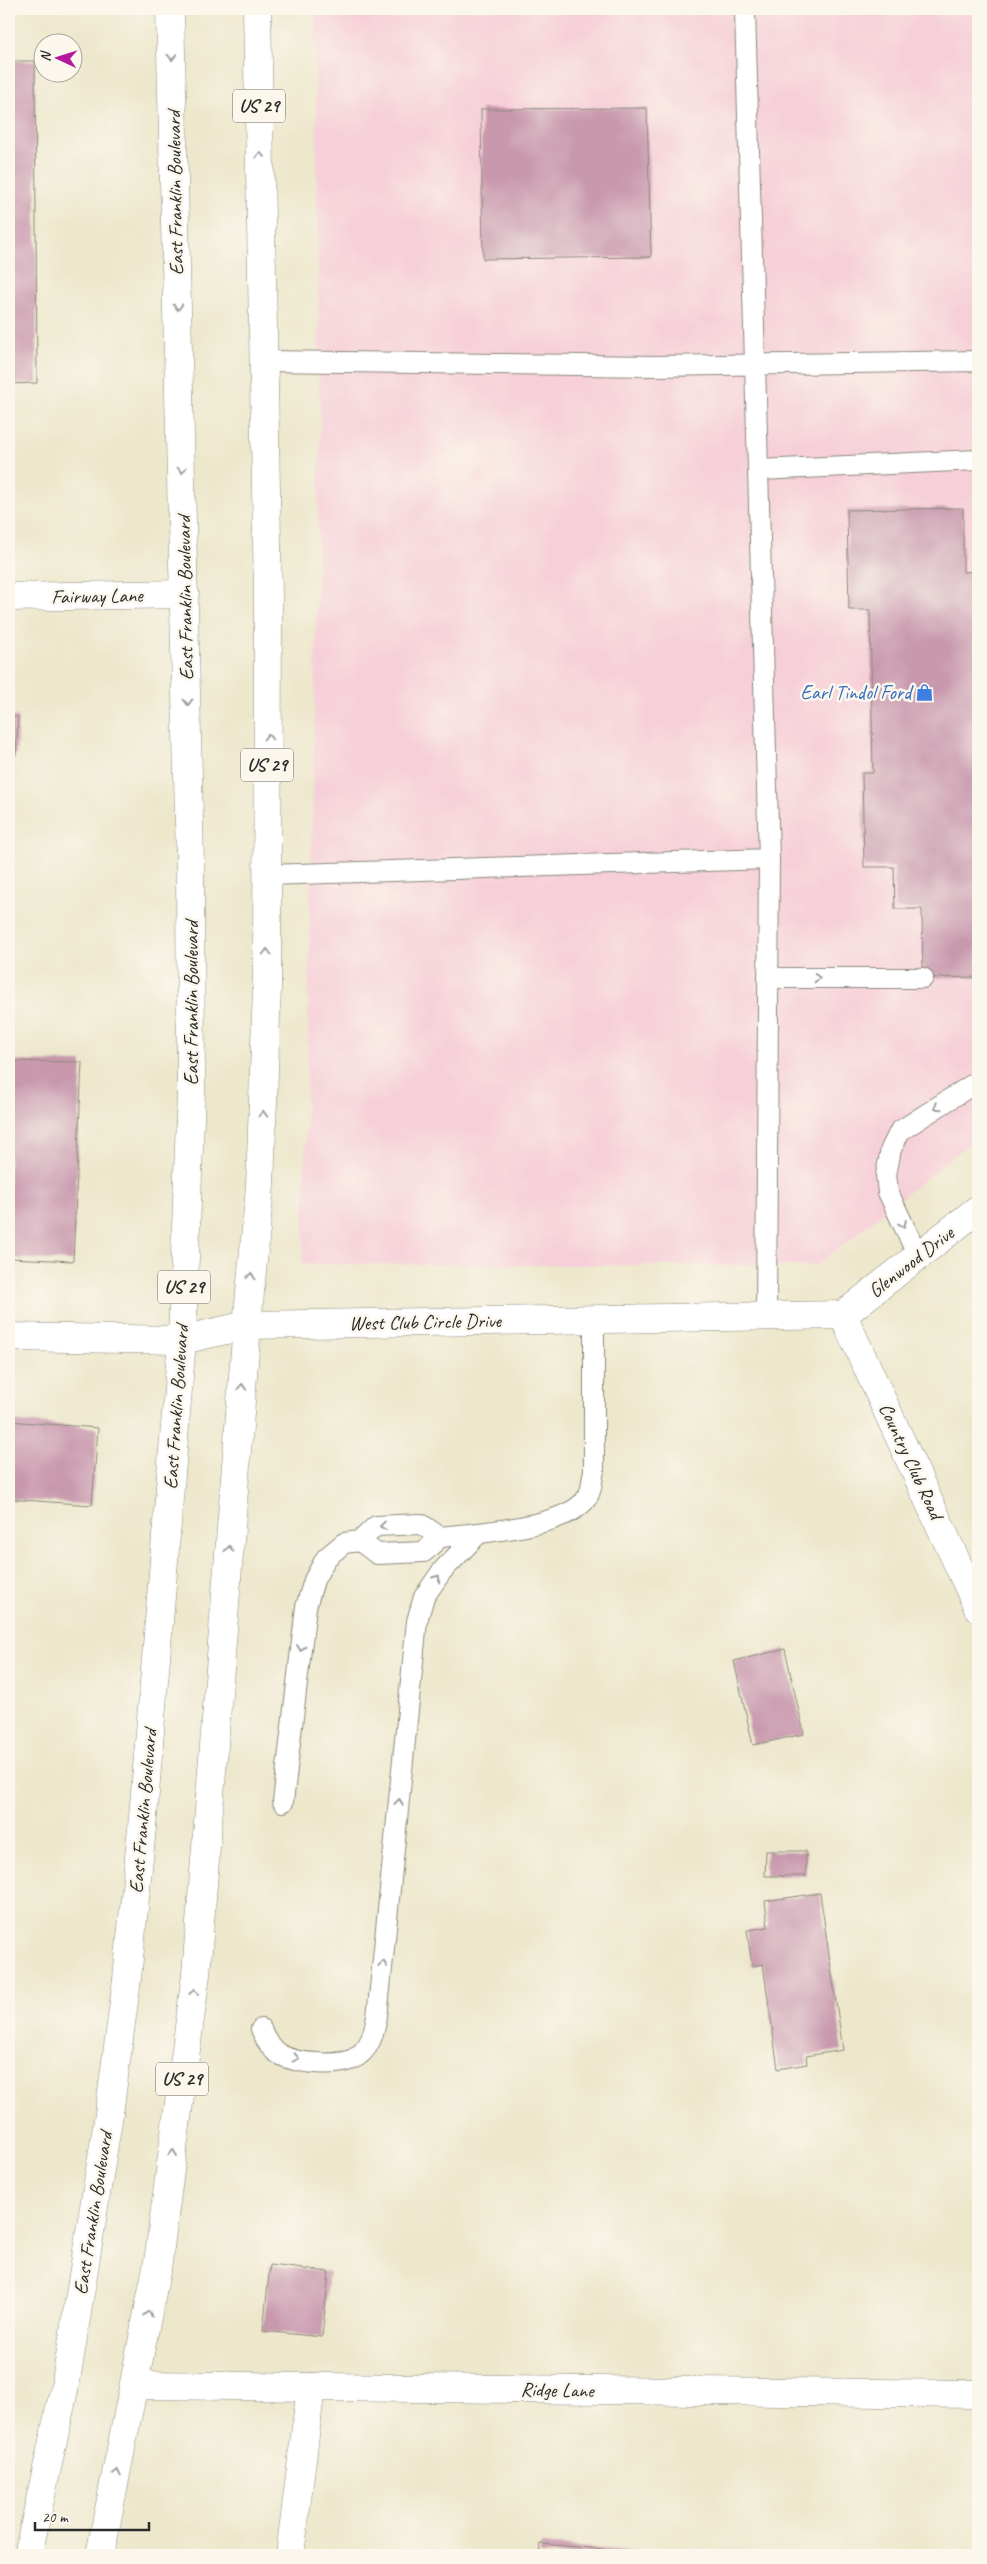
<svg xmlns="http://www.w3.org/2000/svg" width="987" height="2564" font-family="Caveat,sans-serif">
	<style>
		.built { fill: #f6cfd8 }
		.building { fill: #c898ad }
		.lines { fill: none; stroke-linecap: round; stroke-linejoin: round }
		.lane-casing { stroke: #8c897c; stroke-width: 22 }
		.street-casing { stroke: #8c897c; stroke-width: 29 }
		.primary-casing { stroke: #8c897c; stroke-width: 29 }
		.lane { stroke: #fff; stroke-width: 20 }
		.street { stroke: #fff; stroke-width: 28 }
		.primary { stroke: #fff; stroke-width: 28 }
		.oneway { stroke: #a0a0a0 }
		.labels { text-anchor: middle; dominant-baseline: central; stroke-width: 5; stroke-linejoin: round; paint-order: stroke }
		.shield { fill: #fbf7ec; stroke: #696865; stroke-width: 1 }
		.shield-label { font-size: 19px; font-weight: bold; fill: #2b2b2b }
		.street-label { font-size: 20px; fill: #2b2b2b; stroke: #fbf7ec }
		.shop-label { font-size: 20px; fill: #366cbe; stroke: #fbf7ec; text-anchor: end }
	</style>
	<rect width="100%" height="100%" fill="#fbf7ec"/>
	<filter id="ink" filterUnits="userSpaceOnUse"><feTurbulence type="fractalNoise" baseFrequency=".02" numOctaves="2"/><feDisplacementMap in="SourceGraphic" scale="10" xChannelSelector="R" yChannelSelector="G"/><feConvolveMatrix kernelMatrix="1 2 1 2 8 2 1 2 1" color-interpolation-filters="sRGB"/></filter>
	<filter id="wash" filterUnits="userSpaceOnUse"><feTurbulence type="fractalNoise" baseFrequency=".0096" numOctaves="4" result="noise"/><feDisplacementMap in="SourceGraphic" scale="20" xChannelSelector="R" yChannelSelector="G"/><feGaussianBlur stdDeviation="1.12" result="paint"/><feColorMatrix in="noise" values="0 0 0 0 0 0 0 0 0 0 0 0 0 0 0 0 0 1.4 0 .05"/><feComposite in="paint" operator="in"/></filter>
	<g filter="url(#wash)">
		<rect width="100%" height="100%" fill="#ede7cc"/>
		<polygon class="built" points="315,9 978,9 978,1136 817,1266 303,1264 320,432"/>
		<g id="blocks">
			<g class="building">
				<polygon points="9,61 35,61 37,383 9,384"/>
				<polygon points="647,108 651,257 483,259 481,109"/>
				<polygon points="963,508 963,572 978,571 978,977 923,978 922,909 895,909 894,867 864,867 862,773 873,773 870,610 849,610 847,510"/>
				<polygon points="9,716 18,717 16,755 9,755"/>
				<polygon points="9,1061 82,1062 73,1261 9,1258"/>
				<polygon points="9,1421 98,1428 92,1505 9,1499"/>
				<polygon points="785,1649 804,1734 753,1745 734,1661"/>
				<polygon points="766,1851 806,1851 806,1876 765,1876"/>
				<polygon points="820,1893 843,2050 806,2056 807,2064 778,2069 763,1964 752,1966 747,1930 768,1927 765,1901"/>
				<polygon points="270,2265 329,2272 322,2337 263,2331"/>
				<polygon points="541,2544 665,2554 540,2555"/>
			</g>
		</g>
	</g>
	<g filter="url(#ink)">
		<use href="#blocks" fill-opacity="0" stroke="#8c897c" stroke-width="1"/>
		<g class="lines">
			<defs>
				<g id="lane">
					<polyline points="264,361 656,366 978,361"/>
					<polyline points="759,470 978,460"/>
					<polyline points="267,875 769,859 745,9"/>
					<polyline points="768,978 923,978"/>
					<polyline points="918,1256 888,1192 886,1175 891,1149 900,1131 978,1081"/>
					<polyline points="766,1316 769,859"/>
					<path d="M479,1533C507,1529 576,1523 589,1494C592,1488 592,1478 594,1471V1319"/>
					<polyline points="360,1541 377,1554 424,1552 440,1537"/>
					<path d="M261,2029C265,2038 270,2049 279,2054C296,2064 343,2068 358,2056C373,2045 376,2025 378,2008L417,1621L424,1597L442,1571L479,1533L440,1537L421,1524L376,1526L360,1541L344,1543L326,1558L314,1580L306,1607L283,1802"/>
				</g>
				<g id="street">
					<polyline points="9,597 185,594"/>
					<polyline points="843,1315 978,1608"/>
					<polyline points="843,1315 978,1209"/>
					<polyline points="9,1337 182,1340 247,1325 843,1315"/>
					<polyline points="135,2385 978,2394"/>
					<polyline points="290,2555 311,2387"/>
				</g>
				<g id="primary">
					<polyline points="28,2555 66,2381 109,2114 127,1979 143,1817 182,1340 191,1090 190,862 170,9"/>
					<polyline points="100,2555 158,2262 196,1974 247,1325 260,1186 267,987 268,596 257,9"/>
				</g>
			</defs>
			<use href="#lane" class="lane-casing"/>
			<use href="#street" class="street-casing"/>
			<use href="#primary" class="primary-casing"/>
			<use href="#lane" class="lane"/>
			<use href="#street" class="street"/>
			<use href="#primary" class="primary"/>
		</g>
		<defs><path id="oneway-chevron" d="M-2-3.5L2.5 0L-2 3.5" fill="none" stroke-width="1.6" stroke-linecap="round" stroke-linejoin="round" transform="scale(1.25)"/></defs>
		<g class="oneway">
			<use href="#oneway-chevron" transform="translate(172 57) rotate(89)"/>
			<use href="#oneway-chevron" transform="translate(260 155) rotate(-91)"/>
			<use href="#oneway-chevron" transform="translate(178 307) rotate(89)"/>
			<use href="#oneway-chevron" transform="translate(182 470) rotate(88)"/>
			<use href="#oneway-chevron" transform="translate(188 702) rotate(89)"/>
			<use href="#oneway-chevron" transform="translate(268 737) rotate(-90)"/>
			<use href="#oneway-chevron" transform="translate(267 952) rotate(-90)"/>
			<use href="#oneway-chevron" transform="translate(817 978)"/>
			<use href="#oneway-chevron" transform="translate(937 1107) rotate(147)"/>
			<use href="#oneway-chevron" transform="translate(263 1114) rotate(-88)"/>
			<use href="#oneway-chevron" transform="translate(903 1224) rotate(65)"/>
			<use href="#oneway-chevron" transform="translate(251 1276) rotate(-84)"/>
			<use href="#oneway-chevron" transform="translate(242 1387) rotate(-86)"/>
			<use href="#oneway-chevron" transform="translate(383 1526) rotate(173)"/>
			<use href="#oneway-chevron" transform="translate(229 1549) rotate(-86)"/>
			<use href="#oneway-chevron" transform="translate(437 1578) rotate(-55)"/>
			<use href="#oneway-chevron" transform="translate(301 1648) rotate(97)"/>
			<use href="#oneway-chevron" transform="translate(399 1802) rotate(-84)"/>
			<use href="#oneway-chevron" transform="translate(383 1964) rotate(-84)"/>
			<use href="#oneway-chevron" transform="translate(194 1992) rotate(-83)"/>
			<use href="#oneway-chevron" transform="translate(296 2058) rotate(13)"/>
			<use href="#oneway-chevron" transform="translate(173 2153) rotate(-83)"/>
			<use href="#oneway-chevron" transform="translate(148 2314) rotate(-79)"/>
			<use href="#oneway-chevron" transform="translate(117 2473) rotate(-78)"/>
		</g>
	</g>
	<defs>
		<symbol id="shop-bare" viewBox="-9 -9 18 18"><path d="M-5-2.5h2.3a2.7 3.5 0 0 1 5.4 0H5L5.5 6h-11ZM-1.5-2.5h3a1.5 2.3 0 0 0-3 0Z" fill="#3f7fe0" stroke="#fbf7ec" stroke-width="2.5" paint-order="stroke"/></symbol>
	</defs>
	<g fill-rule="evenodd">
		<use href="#shop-bare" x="912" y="680" width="25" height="25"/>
	</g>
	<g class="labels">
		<g class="shield">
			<rect x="233" y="89.5" width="52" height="33" rx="4"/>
			<rect x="241" y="748.5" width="52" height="33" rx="4"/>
			<rect x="158" y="1270.5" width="52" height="33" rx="4"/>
			<rect x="156" y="2062.5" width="52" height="33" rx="4"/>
		</g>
		<g class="shield-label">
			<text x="259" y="106">US 29</text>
			<text x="267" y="765">US 29</text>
			<text x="184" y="1287">US 29</text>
			<text x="182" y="2079">US 29</text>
		</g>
		<g class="street-label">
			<text transform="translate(175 193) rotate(-91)">East Franklin Boulevard</text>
			<text transform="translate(97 596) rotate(-1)">Fairway Lane</text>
			<text transform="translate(185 598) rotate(-91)">East Franklin Boulevard</text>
			<text transform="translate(191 1003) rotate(-90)">East Franklin Boulevard</text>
			<text transform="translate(911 1262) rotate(-38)">Glenwood Drive</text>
			<text transform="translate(425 1322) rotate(-1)">West Club Circle Drive</text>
			<text transform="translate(176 1407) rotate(-86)">East Franklin Boulevard</text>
			<text transform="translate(911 1461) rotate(65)">Country Club Road</text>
			<text transform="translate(143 1811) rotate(-85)">East Franklin Boulevard</text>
			<text transform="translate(93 2213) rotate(-81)">East Franklin Boulevard</text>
			<text transform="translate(557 2390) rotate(1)">Ridge Lane</text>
		</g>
		<g class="shop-label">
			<text x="911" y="692">Earl Tindol Ford</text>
		</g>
	</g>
	<rect width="987" height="2564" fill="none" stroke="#fbf7ec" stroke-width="30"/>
	<g transform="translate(58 58) rotate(274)"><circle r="24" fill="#fbf7ec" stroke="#a8a59f"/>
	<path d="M0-4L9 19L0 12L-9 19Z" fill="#b5179e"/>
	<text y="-8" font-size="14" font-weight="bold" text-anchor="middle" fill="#2b2b2b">N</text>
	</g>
	<path d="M35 2522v8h114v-8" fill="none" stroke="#2b2b2b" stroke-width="2.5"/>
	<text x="42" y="2522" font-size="15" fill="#2b2b2b" stroke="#fbf7ec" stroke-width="4" paint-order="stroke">20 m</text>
</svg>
